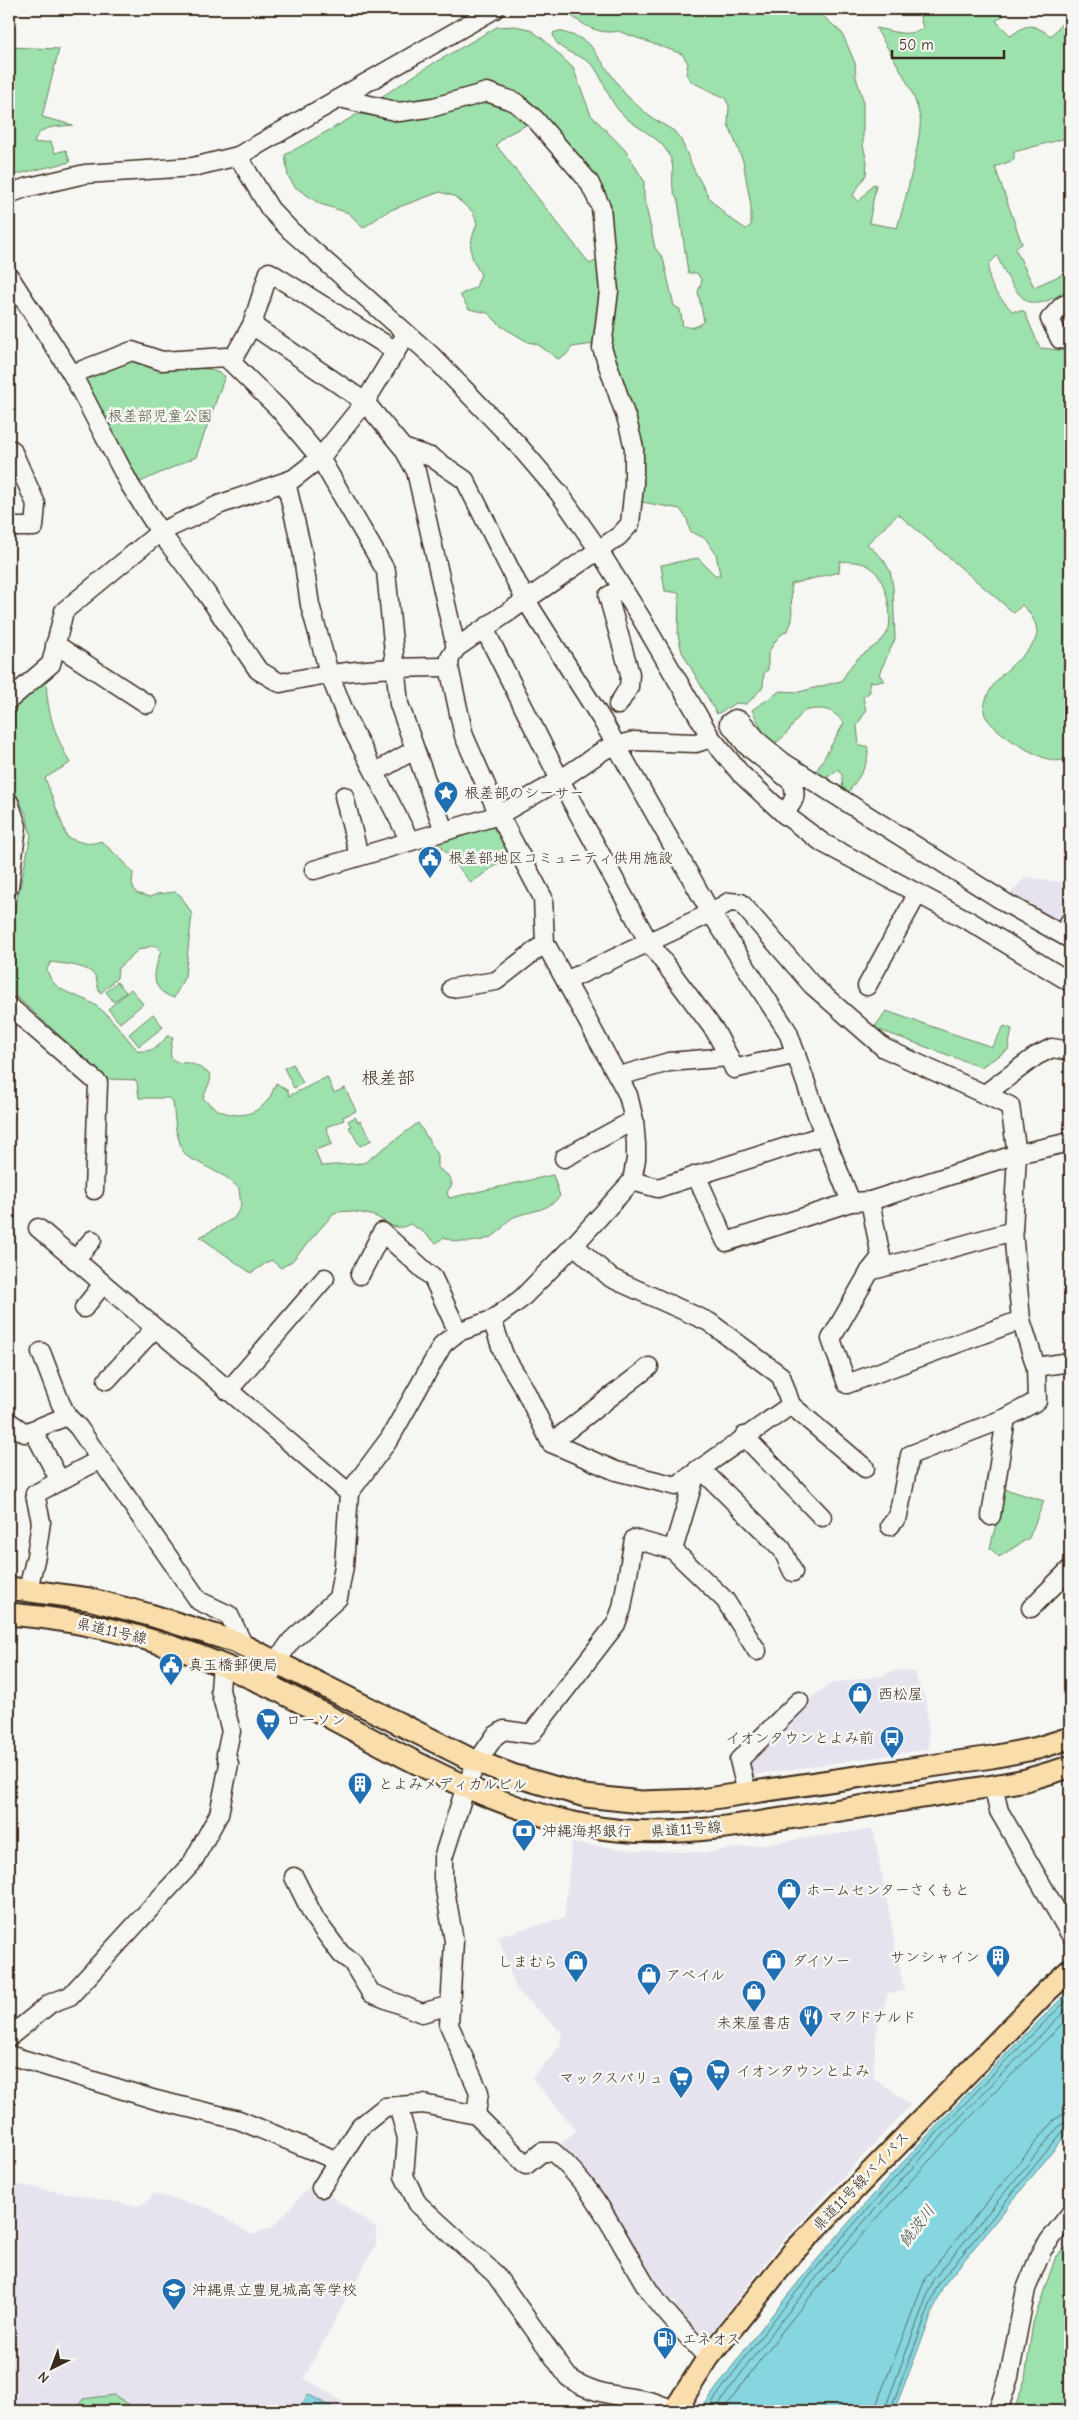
<svg xmlns="http://www.w3.org/2000/svg" width="1079" height="2420" font-family="'Comic Neue','Klee One',sans-serif">
	<style>
		.built { fill: #e6e3ef }
		.green { fill: #9de1ac; stroke: #6c8665 }
		.water { fill: #85d6de; stroke: #679191 }
		.lines { fill: none; stroke-linecap: round; stroke-linejoin: round }
		.shore { stroke: #596f6b; stroke-width: 1 }
		.minor-casing { stroke: #3b2a1e; stroke-width: 21 }
		.major-casing { stroke: #3b2a1e; stroke-width: 25 }
		.minor { stroke: #f6f6f2; stroke-width: 18 }
		.major { stroke: #f9deab; stroke-width: 21 }
		.labels { text-anchor: middle; dominant-baseline: central; stroke-width: 5; stroke-linejoin: round; paint-order: stroke }
		.park-label { font-size: 15px; fill: #545842; stroke: #f6f6f2 }
		.poi-label { font-size: 15px; fill: #3b2a1e; stroke: #f6f6f2; text-anchor: start }
		.street-label { font-size: 15px; fill: #3b2a1e; stroke: #f6f6f2 }
		.water-label { font-size: 16px; font-style: italic; fill: #4e554e; stroke: #f6f6f2 }
		.quarter-label { font-size: 18px; fill: #3b2a1e; stroke: #f6f6f2 }
	</style>
	<rect width="100%" height="100%" fill="#f6f6f2"/>
	<filter id="ink" filterUnits="userSpaceOnUse"><feTurbulence type="fractalNoise" baseFrequency=".02" numOctaves="2"/><feDisplacementMap in="SourceGraphic" scale="10" xChannelSelector="R" yChannelSelector="G"/><feConvolveMatrix kernelMatrix="1 2 1 2 8 2 1 2 1" color-interpolation-filters="sRGB"/></filter>
	<g filter="url(#ink)">
		<g class="built">
			<polygon points="1025,877 1070,884 1070,930 1007,898"/>
			<polygon points="896,1670 914,1672 927,1705 929,1749 753,1775 747,1764 805,1702 832,1683 881,1676"/>
			<polygon points="873,1829 904,1991 888,1993 876,2035 873,2077 911,2105 777,2247 703,2344 675,2310 676,2302 660,2294 628,2234 577,2165 559,2147 576,2130 532,2078 559,2048 562,2033 516,1989 498,1936 564,1918 572,1843 635,1851 708,1852"/>
			<polygon points="9,2183 137,2206 146,2202 154,2194 209,2208 252,2235 274,2226 313,2183 376,2228 376,2244 304,2378 355,2409 354,2411 9,2411"/>
		</g>
		<g class="green">
			<path d="M563,9H815L842,33L855,63L856,77L863,100V145L867,162L866,175L853,195L859,202L873,184L876,185L869,223L897,228C903,210 923,133 920,118C914,86 891,56 876,28C892,31 909,38 923,28L918,9H997L1003,16L996,21L1011,36C1028,22 1033,24 1051,36L1070,14V137L1014,152V160L995,167L1022,244L1015,248L1034,287L1068,272L1070,289C1060,294 1045,305 1033,303C1017,301 1003,269 997,256L989,264C987,288 998,294 1012,311H1024L1040,348L1070,351V760C1064,759 1057,762 1051,760C1036,757 987,729 984,712C983,705 988,693 992,687C1003,670 1025,657 1034,642C1042,630 1032,614 1022,605L1014,613L898,514L867,544L883,559L890,571L893,587L895,639L879,674L884,681L869,682L870,692L863,697L866,711L857,725L859,746H867C872,763 856,780 848,793L843,792L842,775L838,769L828,777L819,779L816,772L844,723C832,708 822,707 804,711C793,722 788,737 773,744L767,740L752,710L780,691L799,692L841,681C846,674 851,665 857,659C866,651 883,643 888,631C894,615 885,576 870,567C861,561 850,562 840,561L839,572L791,584L792,621L788,630L778,637L768,653V670L764,672L763,687L747,704L736,703L717,714L682,652L678,635L679,593L665,591L661,565L698,558L715,575H720L716,554L706,539L690,531L687,519L680,509L642,502L639,433L607,346V200L603,187H599L517,93L486,85V100C503,105 517,111 530,123L505,136L496,145L590,264L599,259L600,298L594,344L572,347L566,355L558,359L537,344L528,342L501,326L488,313L469,309L460,295L476,287L481,274C467,253 469,246 477,223L473,212L454,196L440,192L388,211L363,228L349,213L320,204L295,187L288,176L285,155L358,114L383,117L410,103L383,102L381,97L434,63L497,27L515,26L529,29L542,38L573,68L591,115L625,150L644,181V197L655,248L663,258L674,306L680,309L683,326C692,329 698,327 704,321L698,292L702,281L697,273H688L678,200C666,183 679,172 668,153C659,136 635,128 622,114C609,101 605,83 595,68C584,53 555,54 553,33L559,31L578,37L590,45L625,94L649,116L674,131L681,140L694,170L710,199L728,217L746,229L751,225V206L743,161L728,124L729,106L725,98L692,82L686,74L688,63L682,54L618,31C597,36 578,22 563,9Z"/>
			<path d="M9,47L59,49L42,117L73,125C57,127 38,125 34,143L51,142L55,153L66,150L70,162L9,176Z"/>
			<polygon points="137,359 167,367 210,369 225,376 196,457 140,482 85,380 86,376"/>
			<path d="M46,675C46,709 54,734 70,763L45,778L67,837C78,842 90,846 101,841L124,862L133,873L132,884L136,893L150,897L157,894L176,892L181,896L192,914L185,976L174,998C148,989 154,972 161,951L155,945L138,950L118,968L117,978L101,993C97,988 98,984 96,978C91,965 63,964 51,962L47,969C52,993 76,993 95,1005C111,1016 125,1036 138,1051C153,1052 159,1047 167,1036L173,1037C169,1055 167,1063 188,1063C194,1063 203,1070 209,1073L211,1079L203,1098C220,1117 250,1123 268,1100C271,1096 274,1088 276,1083L288,1091L289,1096L327,1077L334,1093L345,1088L356,1111L343,1117L344,1120L326,1127L332,1144L315,1150L321,1166L364,1163L418,1123L438,1155V1168L450,1177L452,1185L447,1192L449,1198L553,1175L560,1196C546,1213 529,1210 512,1218C505,1222 502,1230 496,1234C484,1243 456,1245 444,1237L436,1243L422,1231L410,1224C394,1233 387,1221 374,1216C363,1213 345,1209 334,1213L292,1261L281,1268L271,1260L251,1273L200,1237L234,1218L241,1207L239,1188L226,1177L188,1157L182,1150L176,1130L173,1102L169,1098H139L137,1082L135,1080L108,1079L9,990V936L31,836L26,814L9,780V709Z"/>
			<polygon points="490,826 503,837 511,854 471,883 438,842"/>
			<polygon points="117,982 126,992 114,1002 106,992"/>
			<polygon points="131,989 143,1004 120,1023 108,1009"/>
			<polygon points="886,1011 992,1047 1004,1026 1012,1029 1008,1050 981,1067 874,1028"/>
			<polygon points="153,1014 163,1027 139,1046 129,1034"/>
			<polygon points="293,1064 303,1083 294,1088 284,1068"/>
			<polygon points="355,1117 358,1122 360,1121 372,1140 360,1146 349,1127 351,1126 348,1121"/>
			<polygon points="1005,1489 1044,1501 1029,1538 999,1557 990,1548"/>
			<polygon points="1070,2245 1070,2411 1014,2411 1025,2379 1033,2323 1056,2256"/>
			<polygon points="114,2395 139,2411 75,2411 83,2399"/>
		</g>
		<g class="water">
			<path d="M1070,1990V2130L943,2286L894,2411H700C808,2257 937,2122 1070,1990Z"/>
			<polygon points="308,2394 338,2411 298,2411"/>
		</g>
		<g class="lines">
			<g class="shore">
				<path d="M706,2411C812,2260 939,2127 1070,1997"/>
				<path d="M714,2411C818,2263 942,2132 1070,2006"/>
				<path d="M723,2411C824,2267 946,2140 1070,2016"/>
				<polyline points="876,2411 877,2403 926,2277 1054,2120 1062,2115 1070,2113"/>
				<polyline points="884,2411 933,2280 1060,2125 1070,2121"/>
				<polyline points="890,2411 938,2284 1064,2130 1070,2127"/>
			</g>
			<defs>
				<g id="minor">
					<polyline points="238,156 270,209 291,231 431,355 518,445 559,493 598,549 641,618 711,738 741,774 784,814 823,843 971,922 1070,982"/>
					<polyline points="9,194 25,188 85,174 193,167 238,156 495,9"/>
					<path d="M9,276L72,374L130,485L160,532L206,593L258,670L280,683C339,670 388,667 449,667"/>
					<polyline points="1070,302 1062,306 1050,319 1060,339 1070,340"/>
					<polyline points="252,325 365,402 402,341"/>
					<polyline points="231,362 252,325 269,272 396,351"/>
					<polyline points="72,374 132,351 162,361 226,357 279,409 320,458 386,571 399,704 444,831"/>
					<polyline points="403,448 431,457 465,480 525,599 602,720 711,913 788,1032 824,1135 851,1202 870,1201 1017,1154 1070,1142"/>
					<polyline points="9,450 12,450 36,504 34,527 9,527"/>
					<polyline points="286,482 302,550 310,605 329,673 348,721 410,841"/>
					<polyline points="485,630 560,780 648,941 715,1031 729,1057"/>
					<polyline points="55,644 147,704"/>
					<polyline points="9,700 51,664 64,611 160,532 221,504 293,479 320,458 365,402 403,448 416,471 456,648"/>
					<polyline points="618,705 629,687 630,674 608,596 622,588"/>
					<polyline points="376,772 414,750"/>
					<polyline points="344,796 359,856"/>
					<polyline points="9,802 17,826 9,887"/>
					<path d="M784,814C793,802 798,797 792,782L747,746L729,723L735,719L741,721L760,743L783,762L1006,903L1070,939"/>
					<polyline points="314,870 499,815 560,780 604,750 615,746 634,741 696,743 711,738"/>
					<polyline points="1064,934 1070,921"/>
					<polyline points="566,981 711,913 729,902 741,903 812,985 884,1048 1010,1106 1017,1154 1013,1231 1021,1320 1036,1367 1070,1362"/>
					<polyline points="867,986 918,893"/>
					<polyline points="452,988 496,981 545,943"/>
					<polyline points="9,1006 98,1083 94,1190"/>
					<polyline points="619,1076 669,1062 729,1057 734,1069 796,1054"/>
					<polyline points="985,1094 1036,1056 1052,1048 1070,1051"/>
					<polyline points="564,1158 634,1120"/>
					<polyline points="696,1175 726,1242 851,1202"/>
					<polyline points="632,1181 658,1188 824,1135"/>
					<polyline points="870,1201 881,1257 870,1271 831,1339 847,1384 1021,1320"/>
					<polyline points="38,1228 349,1493"/>
					<polyline points="574,1245 611,1278 709,1322 781,1376 791,1405 865,1468"/>
					<polyline points="75,1260 92,1240"/>
					<polyline points="870,1271 1013,1231"/>
					<polyline points="360,1275 382,1232 433,1278 458,1332"/>
					<polyline points="84,1308 103,1284"/>
					<polyline points="492,1320 504,1355 524,1388 551,1443 616,1471 676,1486 791,1405"/>
					<polyline points="41,1352 60,1402 67,1416 78,1427 199,1601 229,1615 244,1646"/>
					<polyline points="107,1380 155,1328"/>
					<polyline points="228,1391 325,1278"/>
					<polyline points="9,1422 25,1433 67,1416"/>
					<polyline points="33,1430 60,1481"/>
					<polyline points="744,1436 822,1517"/>
					<polyline points="551,1443 649,1367"/>
					<polyline points="700,1468 782,1549 793,1572"/>
					<polyline points="991,1516 1006,1418"/>
					<polyline points="890,1526 898,1516 910,1455 1006,1418 1037,1401 1036,1367"/>
					<polyline points="673,1550 697,1470"/>
					<polyline points="28,1589 36,1556 41,1522 35,1494 99,1460"/>
					<polyline points="1031,1608 1070,1569"/>
					<polyline points="267,1685 276,1662 291,1641 338,1598 344,1566 349,1493 390,1438 443,1344 458,1332 492,1320 521,1299 574,1245 632,1181 636,1159 636,1144 634,1120 628,1095 545,943 543,898 499,815 464,736 449,667 450,658 456,648 619,536 630,524 634,486 634,448 627,420 602,348 609,291 601,207 589,182 535,119 515,102 487,92 434,107 399,112 340,98"/>
					<polyline points="993,1786 999,1811 1070,1934"/>
					<polyline points="747,1793 739,1760 799,1701"/>
					<polyline points="294,1877 315,1919 341,1954 352,1962 371,1993 422,2013 450,2005"/>
					<polyline points="9,2037 51,2003 70,1996 192,1863 219,1814 229,1764 226,1754 231,1731 220,1690 222,1664"/>
					<polyline points="9,2055 156,2100 239,2120 338,2161"/>
					<path d="M398,2106L407,2138L404,2176L418,2204L495,2274L568,2377C592,2395 620,2395 649,2401C657,2403 666,2407 674,2410"/>
					<path d="M476,2115L526,2165L542,2152H553C598,2190 618,2241 648,2289C664,2313 688,2336 708,2358"/>
					<polyline points="321,2188 360,2127 385,2107 423,2104 476,2115 479,2092 449,2025 454,1941 443,1878 443,1858 466,1786 477,1762 495,1736 504,1730 531,1734 616,1624 622,1608 634,1539 673,1550 725,1600 757,1651"/>
					<polyline points="998,2411 1009,2377 1026,2289 1042,2250 1070,2214"/>
				</g>
				<g id="major">
					<polyline points="9,1588 89,1599 150,1615 236,1642 466,1757 512,1775 585,1796 641,1802 700,1800 992,1757 1038,1748 1070,1738"/>
					<path d="M9,1614C98,1621 186,1646 267,1685C369,1734 474,1806 588,1826C661,1840 736,1826 809,1815C870,1805 931,1796 993,1786L1026,1780L1070,1767"/>
					<polyline points="674,2411 708,2358 793,2252 1048,1990 1070,1970"/>
				</g>
			</defs>
			<use href="#minor" class="minor-casing"/>
			<use href="#major" class="major-casing"/>
			<use href="#minor" class="minor"/>
			<use href="#major" class="major"/>
		</g>
	</g>
	<defs>
		<symbol id="sight-pin" viewBox="-11 -11 22 30"><path d="M0 17L-7.5 6A9.5 9.5 0 1 1 7.5 6Z" fill="#1f6fb2" stroke="#f6f6f2"/><path d="M0-6L1.8-2.2L6-1.7L2.9 1.2L3.7 5.4L0 3.3L-3.7 5.4L-2.9 1.2L-6-1.7L-1.8-2.2Z" fill="#fff"/></symbol>
		<symbol id="civic-pin" viewBox="-11 -11 22 30"><path d="M0 17L-7.5 6A9.5 9.5 0 1 1 7.5 6Z" fill="#1f6fb2" stroke="#f6f6f2"/><path d="M-.6-6.5H3V-4.5H.6V-3L4-1V1h2V6H-6V1h2V-1L-.6-3ZM-1.2 2.5V6h2.4V2.5Z" fill="#fff"/></symbol>
		<symbol id="shop-pin" viewBox="-11 -11 22 30"><path d="M0 17L-7.5 6A9.5 9.5 0 1 1 7.5 6Z" fill="#1f6fb2" stroke="#f6f6f2"/><path d="M-5-2.5h2.3a2.7 3.5 0 0 1 5.4 0H5L5.5 6h-11ZM-1.5-2.5h3a1.5 2.3 0 0 0-3 0Z" fill="#fff"/></symbol>
		<symbol id="supermarket-pin" viewBox="-11 -11 22 30"><path d="M0 17L-7.5 6A9.5 9.5 0 1 1 7.5 6Z" fill="#1f6fb2" stroke="#f6f6f2"/><path d="M-6-5.5h2.5l.6 2H6L4.5 2H-2.5L-4.4-4H-6ZM-1.5 3.2a1.3 1.3 0 1 0 .1 0ZM3 3.2a1.3 1.3 0 1 0 .1 0Z" fill="#fff"/></symbol>
		<symbol id="bus-pin" viewBox="-11 -11 22 30"><path d="M0 17L-7.5 6A9.5 9.5 0 1 1 7.5 6Z" fill="#1f6fb2" stroke="#f6f6f2"/><path d="M-5-6H5V4H4V6H2V4H-2V6H-4V4H-5ZM-3.5-4V0h7V-4ZM-3.5 1.2v1.5H-2V1.2ZM2 1.2v1.5H3.5V1.2Z" fill="#fff"/></symbol>
		<symbol id="building-pin" viewBox="-11 -11 22 30"><path d="M0 17L-7.5 6A9.5 9.5 0 1 1 7.5 6Z" fill="#1f6fb2" stroke="#f6f6f2"/><path d="M-4-6H4V6H1V3H-1V6H-4ZM-2.5-4.3h1.7v1.8h-1.7ZM.8-4.3h1.7v1.8H.8ZM-2.5-1h1.7V.8h-1.7ZM.8-1h1.7V.8H.8Z" fill="#fff"/></symbol>
		<symbol id="bank-pin" viewBox="-11 -11 22 30"><path d="M0 17L-7.5 6A9.5 9.5 0 1 1 7.5 6Z" fill="#1f6fb2" stroke="#f6f6f2"/><path d="M-6-4H6V4H-6ZM0-2.3a2.3 2.3 0 1 0 0 4.6a2.3 2.3 0 1 0 0-4.6Z" fill="#fff"/></symbol>
		<symbol id="restaurant-pin" viewBox="-11 -11 22 30"><path d="M0 17L-7.5 6A9.5 9.5 0 1 1 7.5 6Z" fill="#1f6fb2" stroke="#f6f6f2"/><path d="M-5-6h1v4h1v-4h1v4h1v-4h1v5L-1.5 .5V6h-2V.5L-5-1ZM5-6V6H3V1.5H1.5Q1.5-4 5-6Z" fill="#fff"/></symbol>
		<symbol id="school-pin" viewBox="-11 -11 22 30"><path d="M0 17L-7.5 6A9.5 9.5 0 1 1 7.5 6Z" fill="#1f6fb2" stroke="#f6f6f2"/><path d="M0-5L7-2L0 1L-7-2ZM-4 1L0 2.5L4 1V4Q0 6-4 4Z" fill="#fff"/></symbol>
		<symbol id="fuel-pin" viewBox="-11 -11 22 30"><path d="M0 17L-7.5 6A9.5 9.5 0 1 1 7.5 6Z" fill="#1f6fb2" stroke="#f6f6f2"/><path d="M-5.5-6h7V0h2V4h1.3V-2.5L3-4.5l.8-.8L6-3V5H2.5V1h-1V6h-7ZM-4.2-4.7v3.2H.2V-4.7Z" fill="#fff"/></symbol>
	</defs>
	<g fill-rule="evenodd">
		<use href="#sight-pin" x="432" y="779" width="28" height="38"/>
		<use href="#civic-pin" x="416" y="844" width="28" height="38"/>
		<use href="#civic-pin" x="157" y="1651" width="28" height="38"/>
		<use href="#shop-pin" x="846" y="1680" width="28" height="38"/>
		<use href="#supermarket-pin" x="254" y="1706" width="28" height="38"/>
		<use href="#bus-pin" x="878" y="1724" width="28" height="38"/>
		<use href="#building-pin" x="346" y="1770" width="28" height="38"/>
		<use href="#bank-pin" x="510" y="1817" width="28" height="38"/>
		<use href="#shop-pin" x="775" y="1876" width="28" height="38"/>
		<use href="#building-pin" x="984" y="1943" width="28" height="38"/>
		<use href="#shop-pin" x="760" y="1947" width="28" height="38"/>
		<use href="#shop-pin" x="562" y="1948" width="28" height="38"/>
		<use href="#shop-pin" x="635" y="1961" width="28" height="38"/>
		<use href="#shop-pin" x="740" y="1978" width="28" height="38"/>
		<use href="#restaurant-pin" x="797" y="2003" width="28" height="38"/>
		<use href="#supermarket-pin" x="704" y="2057" width="28" height="38"/>
		<use href="#supermarket-pin" x="667" y="2064" width="28" height="38"/>
		<use href="#school-pin" x="160" y="2276" width="28" height="38"/>
		<use href="#fuel-pin" x="651" y="2325" width="28" height="38"/>
	</g>
	<g class="labels">
		<g class="park-label">
			<text x="160" y="416">根差部児童公園</text>
		</g>
		<g class="poi-label">
			<text x="464" y="793">根差部のシーサー</text>
			<text x="448" y="858">根差部地区コミュニティ供用施設</text>
			<text x="188" y="1665">真玉橋郵便局</text>
			<text x="878" y="1694">西松屋</text>
			<text x="286" y="1720">ローソン</text>
			<text x="874" y="1738" text-anchor="end">イオンタウンとよみ前</text>
			<text x="378" y="1784">とよみメディカルビル</text>
			<text x="542" y="1831">沖縄海邦銀行</text>
			<text x="806" y="1890">ホームセンターさくもと</text>
			<text x="980" y="1957" text-anchor="end">サンシャイン</text>
			<text x="792" y="1961">ダイソー</text>
			<text x="558" y="1962" text-anchor="end">しまむら</text>
			<text x="666" y="1975">アベイル</text>
			<text x="828" y="2017">マクドナルド</text>
			<text x="754" y="2023" text-anchor="middle">未来屋書店</text>
			<text x="736" y="2071">イオンタウンとよみ</text>
			<text x="664" y="2078" text-anchor="end">マックスバリュ</text>
			<text x="192" y="2290">沖縄県立豊見城高等学校</text>
			<text x="682" y="2339">エネオス</text>
		</g>
		<g class="street-label">
			<text transform="translate(112 1631) rotate(13)">県道11号線</text>
			<text transform="translate(686 1829) rotate(-4)">県道11号線</text>
			<text transform="translate(861 2181) rotate(-46)">県道11号線バイパス</text>
		</g>
		<g class="water-label">
			<text transform="translate(917 2226) rotate(-52)">饒波川</text>
		</g>
		<g class="quarter-label">
			<text x="388" y="1078">根差部</text>
		</g>
	</g>
	<rect width="1079" height="2420" fill="none" stroke="#f6f6f2" stroke-width="30"/>
	<rect x="15" y="15" width="1049" height="2390" fill="none" stroke="#3b2a1e" stroke-width="2" filter="url(#ink)"/>
	<g transform="translate(52 2368) rotate(222)" stroke="#f6f6f2" stroke-width="4" paint-order="stroke">
	<path d="M0-4L9 19L0 12L-9 19Z" fill="#3b2a1e"/>
	<text y="-8" font-size="14" font-weight="bold" text-anchor="middle" fill="#3b2a1e">N</text>
	</g>
	<path d="M892 50v8h112v-8" fill="none" stroke="#3b2a1e" stroke-width="2.5"/>
	<text x="899" y="50" font-size="15" fill="#3b2a1e" stroke="#f6f6f2" stroke-width="4" paint-order="stroke">50 m</text>
</svg>
